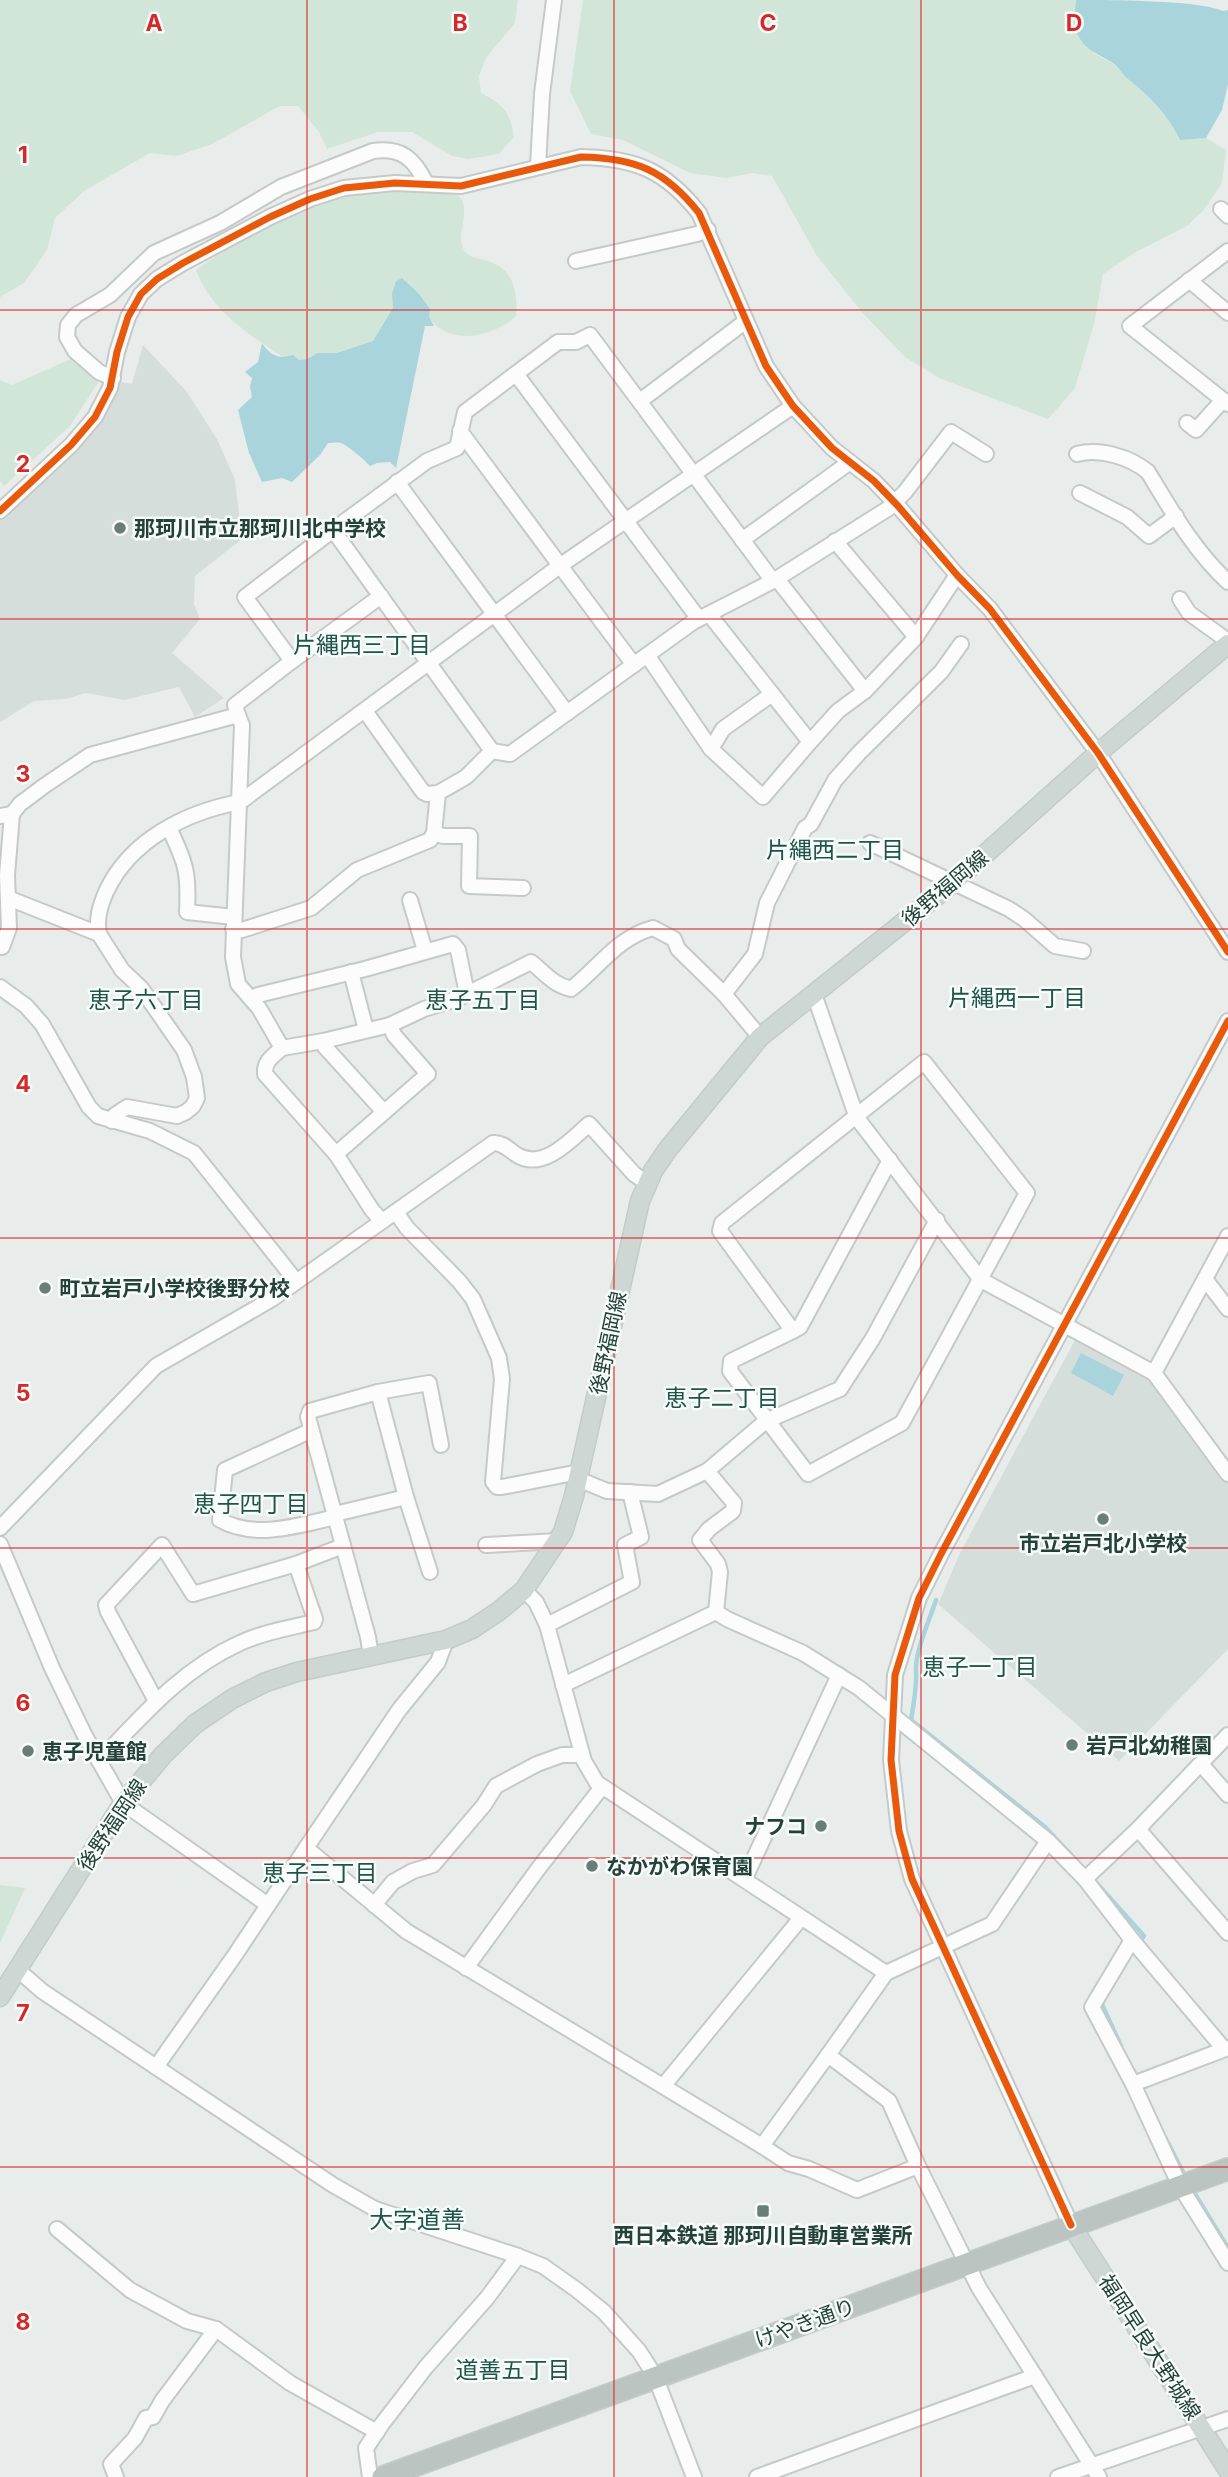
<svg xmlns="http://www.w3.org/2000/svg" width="1228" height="2477" font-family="Inter,'Noto Sans JP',sans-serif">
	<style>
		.built { fill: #d6dedb }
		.green { fill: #d1e6d8 }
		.water { fill: #a9d4db }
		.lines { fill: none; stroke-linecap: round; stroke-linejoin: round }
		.stream { stroke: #a9d4db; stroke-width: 4.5 }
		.minor-casing { stroke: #c5cac8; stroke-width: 18 }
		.major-casing { stroke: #c3ccc9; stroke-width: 21 }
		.highway-casing { stroke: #c3ccc9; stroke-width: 24 }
		.minor { stroke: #fcfcfc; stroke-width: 14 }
		.major { stroke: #cfd7d5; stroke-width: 18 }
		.highway { stroke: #bcc4c2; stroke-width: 21 }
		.cycleway-casing { stroke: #f7fbf9; stroke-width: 11 }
		.cycleway { stroke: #e8590c; stroke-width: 7 }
		.grid { fill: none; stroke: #d62828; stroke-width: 2; stroke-opacity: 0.55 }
		.poi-dot { fill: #697e78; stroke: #f7fbf9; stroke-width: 2.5 }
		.labels { text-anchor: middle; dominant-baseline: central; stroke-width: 5; stroke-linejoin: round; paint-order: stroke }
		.poi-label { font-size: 21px; font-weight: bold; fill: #24423a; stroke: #f7fbf9; text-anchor: start }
		.street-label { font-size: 21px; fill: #24423a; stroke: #f7fbf9 }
		.neighbourhood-label { font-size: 23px; fill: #1f5548; stroke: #f7fbf9 }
		.quarter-label { font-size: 24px; fill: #1f5548; stroke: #f7fbf9 }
		.grid-label { font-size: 23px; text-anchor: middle; font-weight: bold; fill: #d62828; stroke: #f7fbf9; stroke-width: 5; stroke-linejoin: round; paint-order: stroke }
	</style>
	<rect width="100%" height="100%" fill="#e8edeb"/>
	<g class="built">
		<polygon points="143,345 187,392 218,441 235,480 242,539 195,576 194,604 200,619 172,653 224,698 195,717 179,687 124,700 86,693 66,699 34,701 0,722 0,516 35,484 116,381 132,384"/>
		<polygon points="1075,1340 1149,1377 1228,1484 1228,1649 1119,1761 938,1604 960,1553"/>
	</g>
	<g class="green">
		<path d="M0,0H518L515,23L486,58L479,76L481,93C503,104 510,112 514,137L499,154L468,159L452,156L412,132H378L327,149L319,132L298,106H280L212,144L177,156L150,153L84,191L55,218L47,250L24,283L0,297Z"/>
		<path d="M583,0H1076L1074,25C1080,33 1085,45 1093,52C1099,58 1110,60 1116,66C1141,89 1164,109 1180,140L1206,138L1226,150L1222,183L1203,211L1187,226L1134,253L1103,274L1095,320L1075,388L1048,419L939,378L905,357L861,311L817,256L772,176L752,173L727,178L690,173L623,140L591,134L570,91Z"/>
		<path d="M399,188C410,189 445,188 453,192C471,200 462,222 461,237C461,261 479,256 495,264C515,273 518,297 516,316C497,334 459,345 437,326C431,321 426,314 421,308L389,336L360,354L292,363C255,338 212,314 196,270L252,231L309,203L350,192Z"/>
		<polygon points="73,358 101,378 70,426 4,486 0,481 0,380 12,385"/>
		<polygon points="0,1885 25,1888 0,1943"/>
	</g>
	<g class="water">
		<path d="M1076,0C1111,0 1197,0 1223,11L1228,10V84L1222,110L1206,138L1180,140C1167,114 1150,96 1128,79C1122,74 1119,67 1113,63C1101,55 1086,51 1079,37C1072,25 1075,13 1076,0Z"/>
		<path d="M402,278L419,294L430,309L429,317L434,326H425L396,468L390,462L377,463L370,466C366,461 347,445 341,443C337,442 332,443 328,443L320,455L292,482L282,478L262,482L249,453L238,410L252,397L250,387L252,378L245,372L258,362L262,343C270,355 278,360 293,355L299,360L307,359L318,353H337L373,341L393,308L392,294L396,281Z"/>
		<polygon points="1081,1353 1124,1375 1113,1396 1071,1373"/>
	</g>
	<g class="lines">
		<g class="stream">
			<path d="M936,1600C930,1619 915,1651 916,1671C917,1687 914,1703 911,1720L1045,1827L1077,1861"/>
			<polyline points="1092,1878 1144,1936 1138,1944"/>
			<polyline points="1100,2000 1121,2046"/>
			<polyline points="1166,2139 1186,2178"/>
			<polyline points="1192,2189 1228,2248"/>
		</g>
		<defs>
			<g id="minor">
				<polyline points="538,166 542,94 554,0"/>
				<polyline points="1221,209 1228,216"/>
				<polyline points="1228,251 1130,326 1228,404"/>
				<polyline points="576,261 697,234 708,230"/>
				<polyline points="1189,280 1228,313"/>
				<polyline points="516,374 699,619"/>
				<path d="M113,378L99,372L75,351L67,337L68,325L76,315L110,295L154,253L220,223L281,187L373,151C402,147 414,159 426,183"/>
				<polyline points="640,401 746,321"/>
				<polyline points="1187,423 1196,430 1223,400"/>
				<polyline points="460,431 634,665"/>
				<path d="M1077,454C1100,448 1130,457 1148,472C1171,510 1195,552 1228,582"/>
				<polyline points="397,482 567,713"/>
				<polyline points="1080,493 1127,517 1149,536 1176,516"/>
				<path d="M0,511L71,445L95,417L110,388L117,352L128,317L141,294L157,279L183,263L270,217L310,199L344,188L395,183L461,186L581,157C635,158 665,170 699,213L766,366L793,406L832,448L874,481L898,506L957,575L990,609L1098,753L1228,952"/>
				<polyline points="333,530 427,461 457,448 465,412 558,342 576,342 590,335 773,581"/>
				<polyline points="742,540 850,462"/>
				<polyline points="835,541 916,637"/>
				<polyline points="777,579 865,691"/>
				<polyline points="381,596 292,661 245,597 333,530 492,751 510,754 693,622 773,581 889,508 905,492 951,432 986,454"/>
				<polyline points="1180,599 1189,613 1228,641"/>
				<polyline points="709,614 810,742 838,711 865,691 916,637 957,575"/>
				<polyline points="647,655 711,749"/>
				<polyline points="772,694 723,729 711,749 763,797 810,742"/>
				<polyline points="365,711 423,792 427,794 438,793"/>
				<polyline points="238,715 235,705 292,661"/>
				<path d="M0,816L12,814L20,804L44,786L90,755L238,715L242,725L233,957L238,984L259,1008L282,1048C273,1056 264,1061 265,1074L336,1154L372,1210L382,1221"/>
				<path d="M169,828C186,863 189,873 187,912L234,917"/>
				<polyline points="434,833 443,836 470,836 469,886 523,888"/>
				<polyline points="870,843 1009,909 1024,919 1055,946 1083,951"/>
				<polyline points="8,898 99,934 122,970 141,988 184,1050 194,1077 197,1098 193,1106 186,1112 177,1116 127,1107 115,1115 112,1121"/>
				<polyline points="410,900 425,951"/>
				<polyline points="233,929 242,930 311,908 357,870 430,840 434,833 438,793 466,777 492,751"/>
				<path d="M99,934C96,919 100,906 106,892C130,840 186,812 240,802L561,565L793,406"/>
				<polyline points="2,947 9,928 7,875 12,814"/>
				<polyline points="351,972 366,1030"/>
				<polyline points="0,987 26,1006 42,1024 89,1107 98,1116 150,1131 194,1153 296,1281"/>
				<polyline points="724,994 755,954 767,903 805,828 811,824 835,780 859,753 941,672 961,644"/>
				<polyline points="814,994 857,1118 981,1280 1154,1373 1228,1474"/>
				<polyline points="251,999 258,995 365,969 453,944 458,950 467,994"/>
				<polyline points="323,1041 325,1047 384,1112"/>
				<path d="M282,1048L323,1041L390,1025L424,1009L457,999L531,962C546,974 552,984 571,989C598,968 618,937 653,928L674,939L678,949L724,994L760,1037"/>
				<polygon points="924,1062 1027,1193 902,1423 808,1474 730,1371 731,1361 793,1331 720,1231 722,1223"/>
				<polyline points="336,1154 428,1074 394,1035 390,1025"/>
				<polyline points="396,1212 407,1228 459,1281 473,1299 499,1358 502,1379 493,1482 497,1487 502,1487 579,1472"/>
				<polyline points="1205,1279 1228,1309"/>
				<polyline points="793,1331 800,1327 890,1160"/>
				<polyline points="1154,1373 1228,1236"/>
				<polyline points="378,1392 406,1497 430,1572"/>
				<path d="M310,1431L225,1470L220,1520C256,1540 299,1525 336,1517"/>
				<polyline points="707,1471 766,1421 840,1389 873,1338 937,1220"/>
				<polyline points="578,1479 607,1491 658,1494 707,1471 734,1503 733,1511 709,1529 700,1540 718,1564 720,1572 716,1612"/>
				<polyline points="335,1514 406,1497"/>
				<path d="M0,1528L156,1366L272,1299L493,1143C503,1142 509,1150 517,1155C543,1171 571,1140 589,1124L634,1174L647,1183"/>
				<polyline points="0,1544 52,1668 85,1736 123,1803 268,1905"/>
				<polyline points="486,1545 558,1541"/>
				<polyline points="524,1590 536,1602 547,1625 584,1761 597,1783 886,1973"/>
				<polyline points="716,1612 727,1619 803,1653 859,1688 1048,1841 992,1924 886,1973 828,2055"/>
				<polyline points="547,1625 632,1582 625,1545 641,1537 630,1492"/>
				<polyline points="371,1656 368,1637 308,1417 310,1411 378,1392 429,1383 441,1445"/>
				<polyline points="563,1685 716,1612"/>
				<polyline points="156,1701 108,1612 106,1605 162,1545 193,1594 296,1564 343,1546"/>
				<path d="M99,1761C142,1716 182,1669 240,1643C263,1632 290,1628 314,1622L315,1619L296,1564"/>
				<polyline points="1201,1764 1228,1795"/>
				<polyline points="1138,1829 1228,1933"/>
				<polyline points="1048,1841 1085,1879 1132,1940 1224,2049"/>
				<polyline points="306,1848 399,1710 438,1662 446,1640"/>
				<polyline points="745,1878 839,1675"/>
				<polyline points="1085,1879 1138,1829 1228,1735"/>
				<polyline points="374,1905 393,1882 413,1871 433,1865 484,1805 496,1786 537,1764 562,1755 582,1755"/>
				<polyline points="1132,1940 1092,2007 1133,2084"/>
				<polyline points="466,1968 538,1869 602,1787"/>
				<polyline points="18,1970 42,1991 333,2185 375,2209 518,2256 543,2266 577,2290 604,2312 639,2351 655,2376 694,2477"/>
				<polyline points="1228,2048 1133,2084 1180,2186 1228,2263"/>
				<polyline points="156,2067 235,1955 306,1848 406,1931 762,2146"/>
				<polyline points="664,2085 801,1918"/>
				<polyline points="918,2166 857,2190 809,2169 788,2163 762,2146 828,2055 889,2101 918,2166 979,2288 1099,2477"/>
				<polyline points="1071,2225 912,1879 899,1831 891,1760 895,1675 919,1598 941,1554 1228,1021"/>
				<polyline points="57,2229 130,2290 187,2321 216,2329 290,2383 377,2432"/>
				<polyline points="116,2477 111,2464 135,2438 146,2418 153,2417 162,2401 216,2329"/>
				<polyline points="370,2477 366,2448 382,2424 426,2367 487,2298 518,2256"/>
				<polyline points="757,2477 1035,2376"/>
				<polyline points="1058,2477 1228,2419"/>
			</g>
			<g id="major">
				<polyline points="0,1997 123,1803 163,1755 195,1724 232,1699 266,1682 297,1672 446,1640 472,1629 499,1611 524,1590 563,1532 574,1496 640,1201 653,1171 668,1149 760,1037 954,882 1098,753 1228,644"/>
				<polyline points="1071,2225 1228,2470"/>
			</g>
			<polyline id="highway" points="383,2477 1228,2169"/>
		</defs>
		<use href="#minor" class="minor-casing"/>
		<use href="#major" class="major-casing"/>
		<use href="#highway" class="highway-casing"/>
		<use href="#minor" class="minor"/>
		<use href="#major" class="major"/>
		<use href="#highway" class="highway"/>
		<defs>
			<g id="cycleway">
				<path d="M0,511L71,445L95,417L110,388L117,352L128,317L141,294L157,279L183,263L270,217L310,199L344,188L395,183L461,186L581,157C635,158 665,170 699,213L766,366L793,406L832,448L874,481L898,506L957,575L990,609L1098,753L1228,952"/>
				<polyline points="1071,2225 912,1879 899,1831 891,1760 895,1675 919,1598 941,1554 1228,1021"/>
			</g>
		</defs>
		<use href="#cycleway" class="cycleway-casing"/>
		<use href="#cycleway" class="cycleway"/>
	</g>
	<path class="grid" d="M307,0V2477M614,0V2477M921,0V2477M0,310H1228M0,619H1228M0,929H1228M0,1238H1228M0,1548H1228M0,1858H1228M0,2167H1228"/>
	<g class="poi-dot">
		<circle cx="120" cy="528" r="7"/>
		<circle cx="45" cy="1288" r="7"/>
		<circle cx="1103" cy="1519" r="7"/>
		<circle cx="1072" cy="1745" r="7"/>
		<circle cx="28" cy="1751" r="7"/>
		<circle cx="821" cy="1826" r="7"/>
		<circle cx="592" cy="1866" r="7"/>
		<rect x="756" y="2204" width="14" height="14" rx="3.5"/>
	</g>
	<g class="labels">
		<g class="poi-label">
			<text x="134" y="528">那珂川市立那珂川北中学校</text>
			<text x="59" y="1288">町立岩戸小学校後野分校</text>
			<text x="1103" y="1543" text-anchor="middle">市立岩戸北小学校</text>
			<text x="1086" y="1745">岩戸北幼稚園</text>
			<text x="42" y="1751">恵子児童館</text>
			<text x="807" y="1826" text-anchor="end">ナフコ</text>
			<text x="606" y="1866">なかがわ保育園</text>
			<text x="763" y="2235" text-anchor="middle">西日本鉄道 那珂川自動車営業所</text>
		</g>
		<g class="street-label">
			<text transform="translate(945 888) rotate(-40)">後野福岡線</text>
			<text transform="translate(608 1343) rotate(-78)">後野福岡線</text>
			<text transform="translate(112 1825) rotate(-56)">後野福岡線</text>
			<text transform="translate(805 2323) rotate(-20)">けやき通り</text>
			<text transform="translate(1150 2347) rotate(57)">福岡早良大野城線</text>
		</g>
		<g class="neighbourhood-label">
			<text x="362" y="645">片縄西三丁目</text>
			<text x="835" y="850">片縄西二丁目</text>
			<text x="1017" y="998">片縄西一丁目</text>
			<text x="146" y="1000">恵子六丁目</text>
			<text x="483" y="1000">恵子五丁目</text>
			<text x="722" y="1398">恵子二丁目</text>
			<text x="251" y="1504">恵子四丁目</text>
			<text x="980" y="1667">恵子一丁目</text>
			<text x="320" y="1873">恵子三丁目</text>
			<text x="513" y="2370">道善五丁目</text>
		</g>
		<g class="quarter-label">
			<text x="417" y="2219">大字道善</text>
		</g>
	</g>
	<g class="grid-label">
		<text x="154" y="31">A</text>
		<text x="460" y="31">B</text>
		<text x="768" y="31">C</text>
		<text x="1074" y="31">D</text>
		<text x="23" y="163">1</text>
		<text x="23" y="472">2</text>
		<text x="23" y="782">3</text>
		<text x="23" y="1092">4</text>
		<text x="23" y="1401">5</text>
		<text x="23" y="1711">6</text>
		<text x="23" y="2021">7</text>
		<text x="23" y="2330">8</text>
	</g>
</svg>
